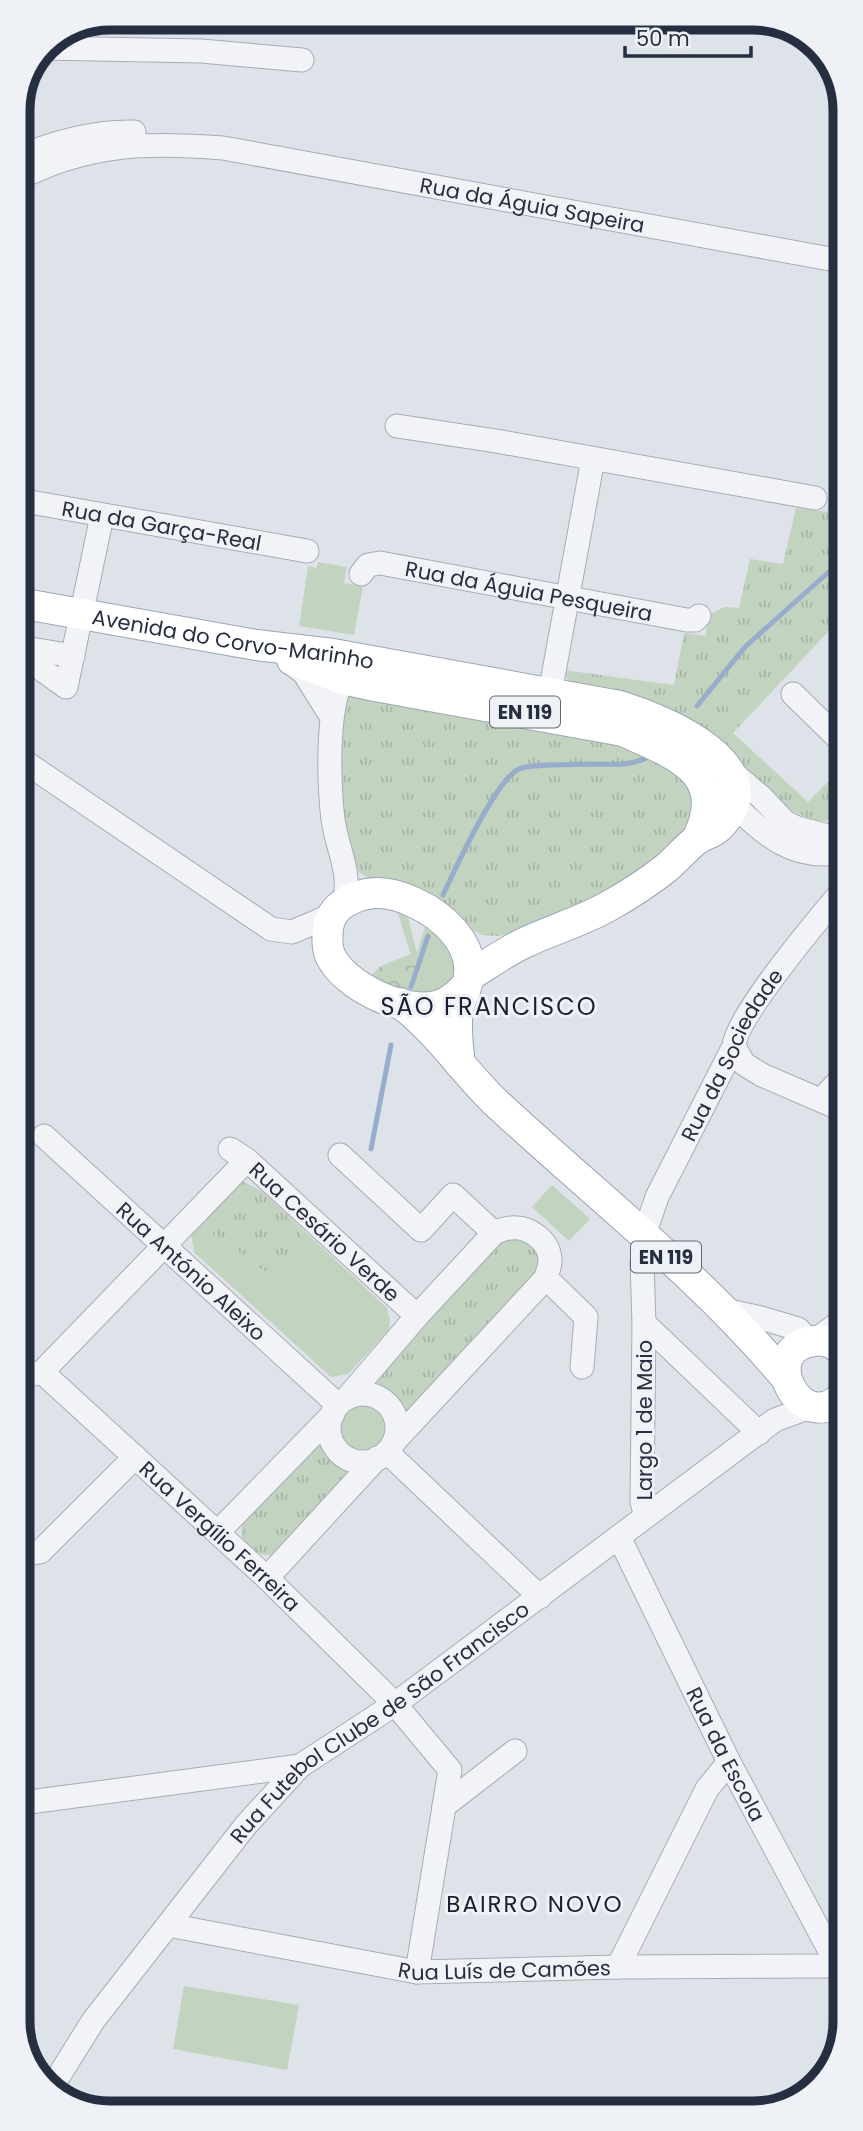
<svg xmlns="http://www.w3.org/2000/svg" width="863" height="2131" font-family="Poppins,sans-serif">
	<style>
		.grass { fill: #c2d3bf }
		.forest { fill: url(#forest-crowns) }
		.park { fill: url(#park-tufts) }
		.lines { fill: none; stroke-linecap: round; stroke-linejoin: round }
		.stream { stroke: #97adcb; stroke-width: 5 }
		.minor-casing { stroke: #a7acb7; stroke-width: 25 }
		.major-casing { stroke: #9da5b5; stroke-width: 32 }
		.minor { stroke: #f1f3f7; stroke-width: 23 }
		.major { stroke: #fff; stroke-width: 30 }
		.labels { text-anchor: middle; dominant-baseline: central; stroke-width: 6; stroke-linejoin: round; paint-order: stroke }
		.shield { fill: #eef1f6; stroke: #626877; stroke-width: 2 }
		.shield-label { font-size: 19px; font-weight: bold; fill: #262e41 }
		.street-label { font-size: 21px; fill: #262e41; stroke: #eef1f6 }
		.neighbourhood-label { font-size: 23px; letter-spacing: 2px; fill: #191f31; stroke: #eef1f6 }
		.quarter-label { font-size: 24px; letter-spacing: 2px; fill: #191f31; stroke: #eef1f6 }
		.rim { fill: none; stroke: #262e41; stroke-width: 9 }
	</style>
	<defs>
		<pattern id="forest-crowns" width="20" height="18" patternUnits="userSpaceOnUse" patternTransform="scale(1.75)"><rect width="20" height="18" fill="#c2d3bf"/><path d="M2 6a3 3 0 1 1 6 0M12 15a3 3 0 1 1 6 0" fill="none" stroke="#a7b5a5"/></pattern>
		<pattern id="park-tufts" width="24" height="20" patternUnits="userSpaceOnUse" patternTransform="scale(1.75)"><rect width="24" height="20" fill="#c2d3bf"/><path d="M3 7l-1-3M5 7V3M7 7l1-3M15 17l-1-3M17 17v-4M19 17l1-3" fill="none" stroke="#a7b5a5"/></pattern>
	</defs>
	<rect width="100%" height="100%" fill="#dee2e9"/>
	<g class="grass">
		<polygon points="318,562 347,567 344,583 363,586 354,635 299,626 308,566 317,568"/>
		<polygon points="397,910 407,914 417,953 426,924 449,943 460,977 447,994 410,995 419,973 414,965"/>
		<polygon points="552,1185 590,1219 569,1241 532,1207"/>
		<polygon points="201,1225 264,1271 301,1237 298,1225 387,1308 390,1320 389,1330 348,1374 331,1377 194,1252 191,1234"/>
		<circle cx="363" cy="1428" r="25"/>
		<polygon points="184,1986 299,2005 287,2070 173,2049"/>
	</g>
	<polygon class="forest" points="413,953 418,954 422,960 410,995 367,979 381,966"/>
	<g class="park">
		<polygon points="832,479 842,480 842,617 733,733 808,802 842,768 843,820 813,821 787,808 572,688 563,670 674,685 684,633 706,636 707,616 724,607 739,608 750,559 783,564 796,508 827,512"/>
		<polygon points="347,687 618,736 696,782 696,825 646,872 526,930 499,936 482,935 374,882 360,873 350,860 335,803 335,755"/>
		<path d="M244,1182L263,1192L298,1225L301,1237C294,1249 278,1270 264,1271L201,1225L232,1191Z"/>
		<path d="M509,1236L538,1246L541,1269L405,1417C397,1401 387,1391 370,1386L500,1243Z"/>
		<path d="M323,1436C329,1454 337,1465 356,1469L278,1554C253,1558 238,1549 242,1522Z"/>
	</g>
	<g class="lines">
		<g class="stream">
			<polyline points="697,706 745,647 842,560"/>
			<path d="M443,895C456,867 494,784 517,770C529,763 572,765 587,764C608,764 632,767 650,756"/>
			<polyline points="411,987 428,936"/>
			<polyline points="371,1149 391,1045"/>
		</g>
		<defs>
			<g id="minor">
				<polyline points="43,48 201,51 302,60"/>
				<path d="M18,157C55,142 94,131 134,132"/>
				<path id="s1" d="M18,179C87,143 147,142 223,148L841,261"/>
				<polyline points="397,426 496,441 815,498"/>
				<path id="s2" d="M19,500L307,551"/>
				<path id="s3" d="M361,574L368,565L380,563L687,620H695L699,616"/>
				<polyline points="19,647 73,656"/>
				<polyline points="19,653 66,687 102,516"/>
				<polyline points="291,663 304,673 331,716"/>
				<polyline points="550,693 593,459"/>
				<polyline points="793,694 842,742"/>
				<polyline points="19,758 271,929 292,932 332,915"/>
				<polyline points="731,771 761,797 785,822 797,828 828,836 843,847"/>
				<path d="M724,795C759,829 789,863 843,852"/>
				<path d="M344,903C352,872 337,850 333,819C329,789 324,687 351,669"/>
				<polyline points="734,1046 744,1064 762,1075 843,1110"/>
				<polyline points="821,1100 843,1077"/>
				<path id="s4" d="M44,1136L338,1405"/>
				<path id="s5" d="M230,1149L247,1160L417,1316"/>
				<polyline points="340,1155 421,1230 453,1195 494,1233"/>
				<path id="s6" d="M644,1235L657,1197L734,1046C736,1017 820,917 843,890"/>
				<polyline points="642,1262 644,1323 642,1502 646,1516"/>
				<polyline points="546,1278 586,1317 582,1367"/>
				<polyline points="720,1309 761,1318 798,1329 810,1342"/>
				<polyline points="644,1323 759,1433"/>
				<polyline points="814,1341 844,1319"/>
				<path id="s7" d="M42,1372L267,1578L395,1704L450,1770L417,1972"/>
				<polyline points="21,1377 42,1372 247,1160"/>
				<circle cx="363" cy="1428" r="34"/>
				<path d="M347,1398L417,1316L494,1233C499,1231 505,1228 511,1228C529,1226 550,1241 550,1261C550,1266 547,1273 546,1278L393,1443"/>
				<polyline points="387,1452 540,1597"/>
				<polyline points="218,1532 333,1414"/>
				<path id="s8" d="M619,1537L729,1762L838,1966"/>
				<polyline points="21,1555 40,1552 135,1457"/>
				<polyline points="267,1578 377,1458"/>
				<polyline points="22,1803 300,1766"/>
				<polyline points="444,1806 515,1751"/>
				<path id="s9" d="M168,1925L417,1972L618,1967L845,1966"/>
				<polyline points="618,1967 707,1789 729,1762"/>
				<path id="s10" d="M50,2090L93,2021L246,1825L300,1766L395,1704L775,1420L813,1406"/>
			</g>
			<g id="major">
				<path id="s11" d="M19,603L256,645L333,654L620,706C665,720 778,767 719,827C713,833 703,835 696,840C685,849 676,860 665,869C647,883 627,896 607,907C580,922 551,930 524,943C505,952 487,965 469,976"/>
				<path d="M292,660L343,679L375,686L623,731C674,754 730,772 697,839"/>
				<path d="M400,1003C438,1032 459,1066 492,1099C590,1191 700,1275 786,1378"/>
				<path d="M460,1064C458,1047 455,1028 458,1011C460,999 468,988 469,975C473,943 442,915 415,903C395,893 374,889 354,898C339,904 330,913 328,929C327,936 327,948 330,955C344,987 407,1016 440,1005C451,1001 458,994 466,986"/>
				<path d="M844,1353C836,1344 826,1339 814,1341C754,1348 802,1442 844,1394"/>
			</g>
		</defs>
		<use href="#minor" class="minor-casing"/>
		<use href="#major" class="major-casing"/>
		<use href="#minor" class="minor"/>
		<use href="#major" class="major"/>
	</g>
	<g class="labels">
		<g class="shield">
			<rect x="490" y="696.5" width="70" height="31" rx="5"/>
			<rect x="631" y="1241.5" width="70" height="31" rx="5"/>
		</g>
		<g class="shield-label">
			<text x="525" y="712">EN 119</text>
			<text x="666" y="1257">EN 119</text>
		</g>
		<g class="street-label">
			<text stroke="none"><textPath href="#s1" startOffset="525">Rua da Águia Sapeira</textPath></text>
			<text stroke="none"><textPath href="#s2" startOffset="145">Rua da Garça-Real</textPath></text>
			<text stroke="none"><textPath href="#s3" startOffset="175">Rua da Águia Pesqueira</textPath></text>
			<text stroke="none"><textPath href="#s11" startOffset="217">Avenida do Corvo-Marinho</textPath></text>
			<text stroke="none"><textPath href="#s6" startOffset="201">Rua da Sociedade</textPath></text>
			<text stroke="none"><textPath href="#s5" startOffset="126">Rua Cesário Verde</textPath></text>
			<text stroke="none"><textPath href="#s4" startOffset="200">Rua António Aleixo</textPath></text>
			<text transform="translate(644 1420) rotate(-90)">Largo 1 de Maio</text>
			<text stroke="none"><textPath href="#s7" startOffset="242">Rua Vergílio Ferreira</textPath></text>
			<text stroke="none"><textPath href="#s10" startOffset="499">Rua Futebol Clube de São Francisco</textPath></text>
			<text stroke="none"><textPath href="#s8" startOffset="242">Rua da Escola</textPath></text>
			<text stroke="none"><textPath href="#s9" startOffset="341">Rua Luís de Camões</textPath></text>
		</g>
		<g class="neighbourhood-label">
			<text x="535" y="1904">BAIRRO NOVO</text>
		</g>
		<g class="quarter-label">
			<text x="489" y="1006">SÃO FRANCISCO</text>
		</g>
	</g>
	<path d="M0 0H863V2131H0ZM110 30H753A80 80 0 0 1 833 110V2021A80 80 0 0 1 753 2101H110A80 80 0 0 1 30 2021V110A80 80 0 0 1 110 30Z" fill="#eef1f6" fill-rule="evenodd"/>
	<path class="rim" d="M110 30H753A80 80 0 0 1 833 110V2021A80 80 0 0 1 753 2101H110A80 80 0 0 1 30 2021V110A80 80 0 0 1 110 30Z"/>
	<path d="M625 46v10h126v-10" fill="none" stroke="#262e41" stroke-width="3.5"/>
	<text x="636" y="46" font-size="21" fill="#262e41" stroke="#eef1f6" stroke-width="5" paint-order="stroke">50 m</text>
</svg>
